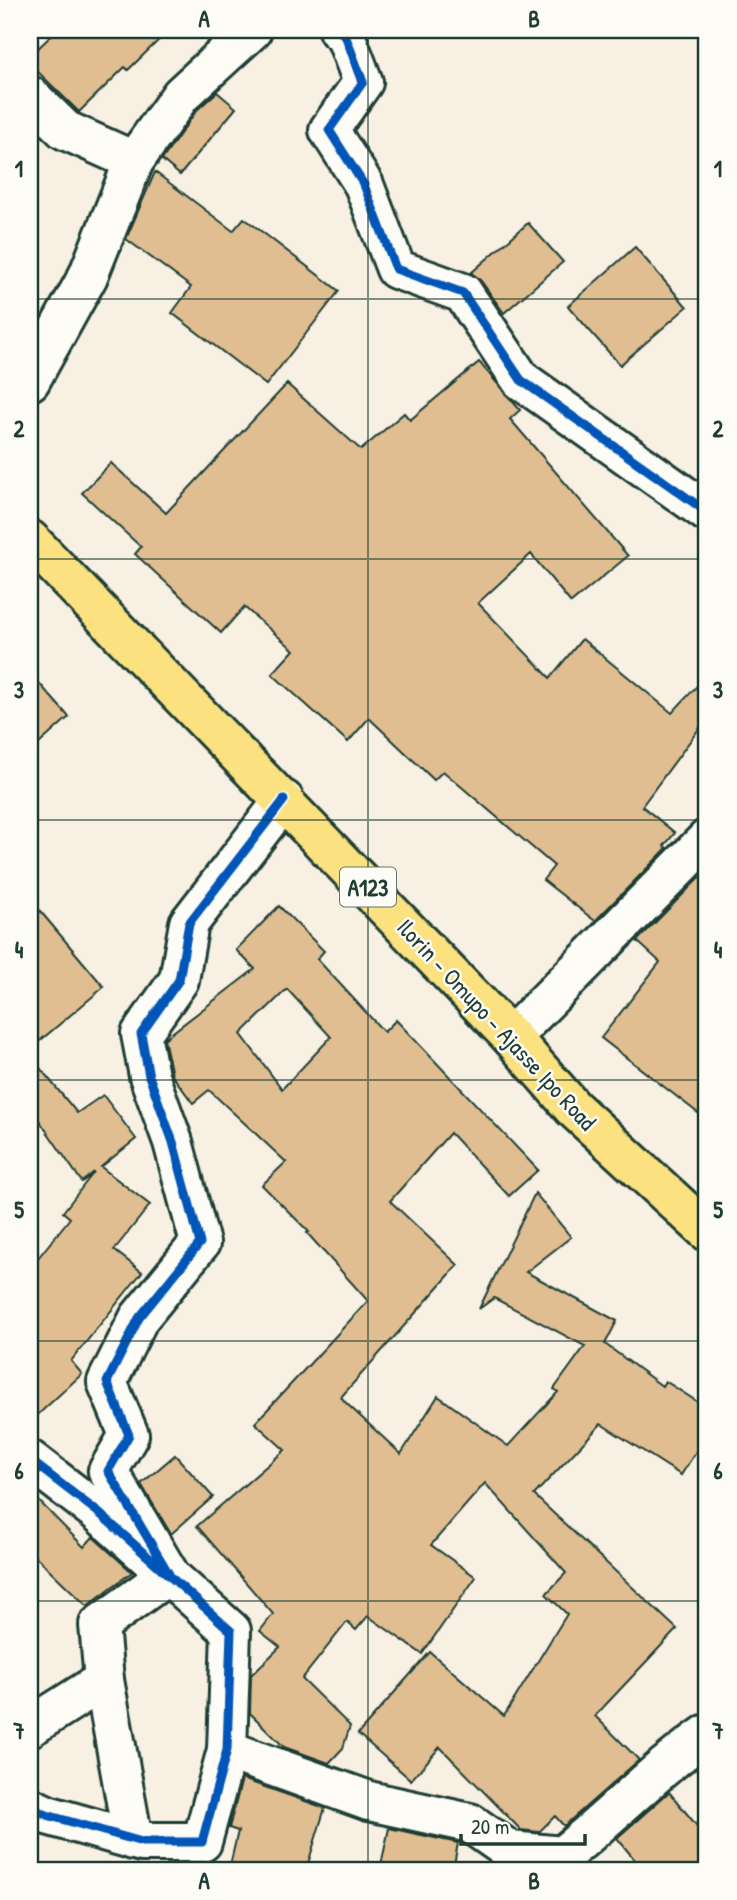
<svg xmlns="http://www.w3.org/2000/svg" width="737" height="1900" font-family="'Patrick Hand',sans-serif">
	<style>
		.building { fill: #e0be92; stroke: #1f3d34; stroke-width: 2; fill-rule: evenodd }
		.lines { fill: none; stroke-linecap: round; stroke-linejoin: round }
		.street-casing { stroke: #1f3d34; stroke-width: 44 }
		.highway-casing { stroke: #1f3d34; stroke-width: 44 }
		.path { stroke: #1f3d34; stroke-width: 4.5; stroke-dasharray: 5 5; stroke-linecap: butt }
		.street { stroke: #fdfcf7; stroke-width: 38 }
		.highway { stroke: #fbe180; stroke-width: 38 }
		.cycleway-casing { stroke: #fdfcf7; stroke-width: 13 }
		.cycleway { stroke: #0057b8; stroke-width: 9 }
		.grid { fill: none; stroke: #1f3d34; stroke-width: 2; stroke-opacity: 0.55 }
		.labels { text-anchor: middle; dominant-baseline: central; stroke-width: 5; stroke-linejoin: round; paint-order: stroke }
		.shield { fill: #fdfcf7; stroke: #62766e; stroke-width: 2 }
		.shield-label { font-size: 23px; font-weight: bold; fill: #1f3d34 }
		.street-label { font-size: 24px; fill: #1f3d34; stroke: #fdfcf7 }
		.neatline { fill: none; stroke: #1f3d34; stroke-width: 2.5 }
		.grid-label { font-size: 23px; text-anchor: middle; font-weight: bold; fill: #1f3d34 }
	</style>
	<rect width="100%" height="100%" fill="#f7f0e3"/>
	<filter id="ink" filterUnits="userSpaceOnUse"><feTurbulence type="fractalNoise" baseFrequency=".0143" numOctaves="2"/><feDisplacementMap in="SourceGraphic" scale="14" xChannelSelector="R" yChannelSelector="G"/><feConvolveMatrix kernelMatrix="1 2 1 2 8 2 1 2 1" color-interpolation-filters="sRGB"/></filter>
	<g filter="url(#ink)">
		<g class="building">
			<polygon points="57,30 169,30 128,70 125,67 79,112 30,64 30,56"/>
			<polygon points="217,92 236,108 180,175 162,160 197,110"/>
			<polygon points="155,172 233,231 244,218 339,291 266,385 172,313 191,287 126,239"/>
			<polygon points="528,223 563,262 504,313 481,281 471,273"/>
			<polygon points="635,247 687,307 620,365 568,306"/>
			<polygon points="479,362 520,410 510,419 628,556 571,603 531,554 478,603 550,678 582,639 672,713 707,675 707,718 642,806 675,833 664,846 667,848 595,921 543,880 554,866 443,771 434,780 369,718 348,742 272,674 294,650 244,607 221,633 135,554 141,547 82,493 111,463 166,513 287,384 361,450 404,413 410,420"/>
			<polygon points="30,673 69,717 30,752"/>
			<polygon points="700,877 707,883 707,1120 601,1038 660,962 637,941"/>
			<polygon points="30,899 104,987 30,1049"/>
			<path d="M279,906L324,951L317,959L384,1032L396,1020L538,1170L509,1196L450,1133L390,1201L458,1265L341,1397L346,1403L401,1454L438,1396L508,1446L558,1392L554,1389L585,1346L494,1298L479,1309L535,1193L571,1237L526,1272L617,1321L605,1344L662,1386L665,1381L707,1408V1434L681,1475L601,1424L534,1495L677,1629L595,1716L639,1760L564,1826L555,1816L539,1832L521,1830L440,1747L411,1780L358,1734L430,1652L504,1716L567,1614L546,1594L566,1573L485,1483L431,1545L476,1577L422,1654L368,1616L356,1630L347,1622L302,1679L350,1726L343,1748L329,1763L284,1747L250,1713L251,1675L280,1647L260,1631L273,1614L197,1526L285,1450L255,1423L368,1301L307,1233L309,1232L262,1185L286,1162L209,1090L193,1103L172,1075L164,1039L255,969L236,950ZM287,989L331,1037L282,1089L241,1034Z"/>
			<polygon points="30,1056 77,1113 103,1095 136,1139 101,1167 150,1205 114,1250 142,1272 71,1361 82,1374 30,1422 30,1268 70,1218 63,1212 94,1172 82,1182 30,1107"/>
			<polygon points="175,1455 213,1497 171,1534 141,1484"/>
			<polygon points="30,1492 84,1547 93,1537 132,1572 87,1606 30,1551"/>
			<polygon points="242,1779 325,1808 306,1870 229,1870 238,1831 229,1828"/>
			<polygon points="669,1792 707,1838 707,1870 643,1870 617,1838"/>
			<polygon points="389,1828 458,1843 453,1870 380,1870"/>
		</g>
		<g class="lines">
			<defs>
				<g id="street">
					<polyline points="338,30 345,35 363,82 329,130 364,185 396,269 463,293 521,380 707,512"/>
					<polyline points="30,96 65,130 134,161"/>
					<polyline points="30,381 88,276 134,161 181,95 252,30"/>
					<polyline points="511,1037 707,839"/>
					<polyline points="30,1460 99,1513 231,1631 227,1750 202,1842 142,1842 47,1815 30,1807"/>
					<polyline points="169,1574 108,1471 129,1435 107,1382 139,1318 200,1243 173,1142 149,1076 141,1034 179,980 189,923 284,800"/>
					<polyline points="104,1680 133,1840"/>
					<polyline points="30,1727 104,1680 99,1625 169,1574"/>
					<path d="M227,1750L369,1801L470,1823L510,1851L562,1856C612,1816 655,1770 707,1734"/>
				</g>
				<polyline id="highway" points="30,540 511,1037 573,1108 707,1231"/>
			</defs>
			<use href="#street" class="street-casing"/>
			<use href="#highway" class="highway-casing"/>
			<polyline class="path" points="706,30 707,31"/>
			<use href="#street" class="street"/>
			<use href="#highway" class="highway"/>
			<defs>
				<g id="cycleway">
					<polyline points="338,30 345,35 363,82 329,130 364,185 396,269 463,293 521,380 707,512"/>
					<polyline points="30,1460 99,1513 231,1631 227,1750 202,1842 142,1842 47,1815 30,1807"/>
					<polyline points="169,1574 108,1471 129,1435 107,1382 139,1318 200,1243 173,1142 149,1076 141,1034 179,980 189,923 284,800"/>
				</g>
			</defs>
			<use href="#cycleway" class="cycleway-casing"/>
			<use href="#cycleway" class="cycleway"/>
		</g>
	</g>
	<path class="grid" d="M368,30V1870M30,299H707M30,559H707M30,820H707M30,1080H707M30,1341H707M30,1601H707"/>
	<g class="labels">
		<rect class="shield" x="340" y="867.5" width="56" height="39" rx="5"/>
		<g class="shield-label">
			<text x="368" y="887">A123</text>
		</g>
		<g class="street-label">
			<text transform="translate(497 1024) rotate(47)">Ilorin - Omupo - Ajasse Ipo Road</text>
		</g>
	</g>
	<rect width="737" height="1900" fill="none" stroke="#fdfcf7" stroke-width="77"/>
	<path d="M461 1834v10h124v-10" fill="none" stroke="#1f3d34" stroke-width="3.5"/>
	<text x="471" y="1834" font-size="21" fill="#1f3d34" stroke="#fdfcf7" stroke-width="5" paint-order="stroke">20 m</text>
	<rect x="38" y="38" width="660" height="1824" class="neatline"/>
	<g class="grid-label">
		<text x="204" y="27">A</text>
		<text x="534" y="27">B</text>
		<text x="19" y="177">1</text>
		<text x="718" y="177">1</text>
		<text x="19" y="437">2</text>
		<text x="718" y="437">2</text>
		<text x="19" y="698">3</text>
		<text x="718" y="698">3</text>
		<text x="19" y="958">4</text>
		<text x="718" y="958">4</text>
		<text x="19" y="1218">5</text>
		<text x="718" y="1218">5</text>
		<text x="19" y="1479">6</text>
		<text x="718" y="1479">6</text>
		<text x="19" y="1739">7</text>
		<text x="718" y="1739">7</text>
		<text x="204" y="1889">A</text>
		<text x="534" y="1889">B</text>
	</g>
</svg>
